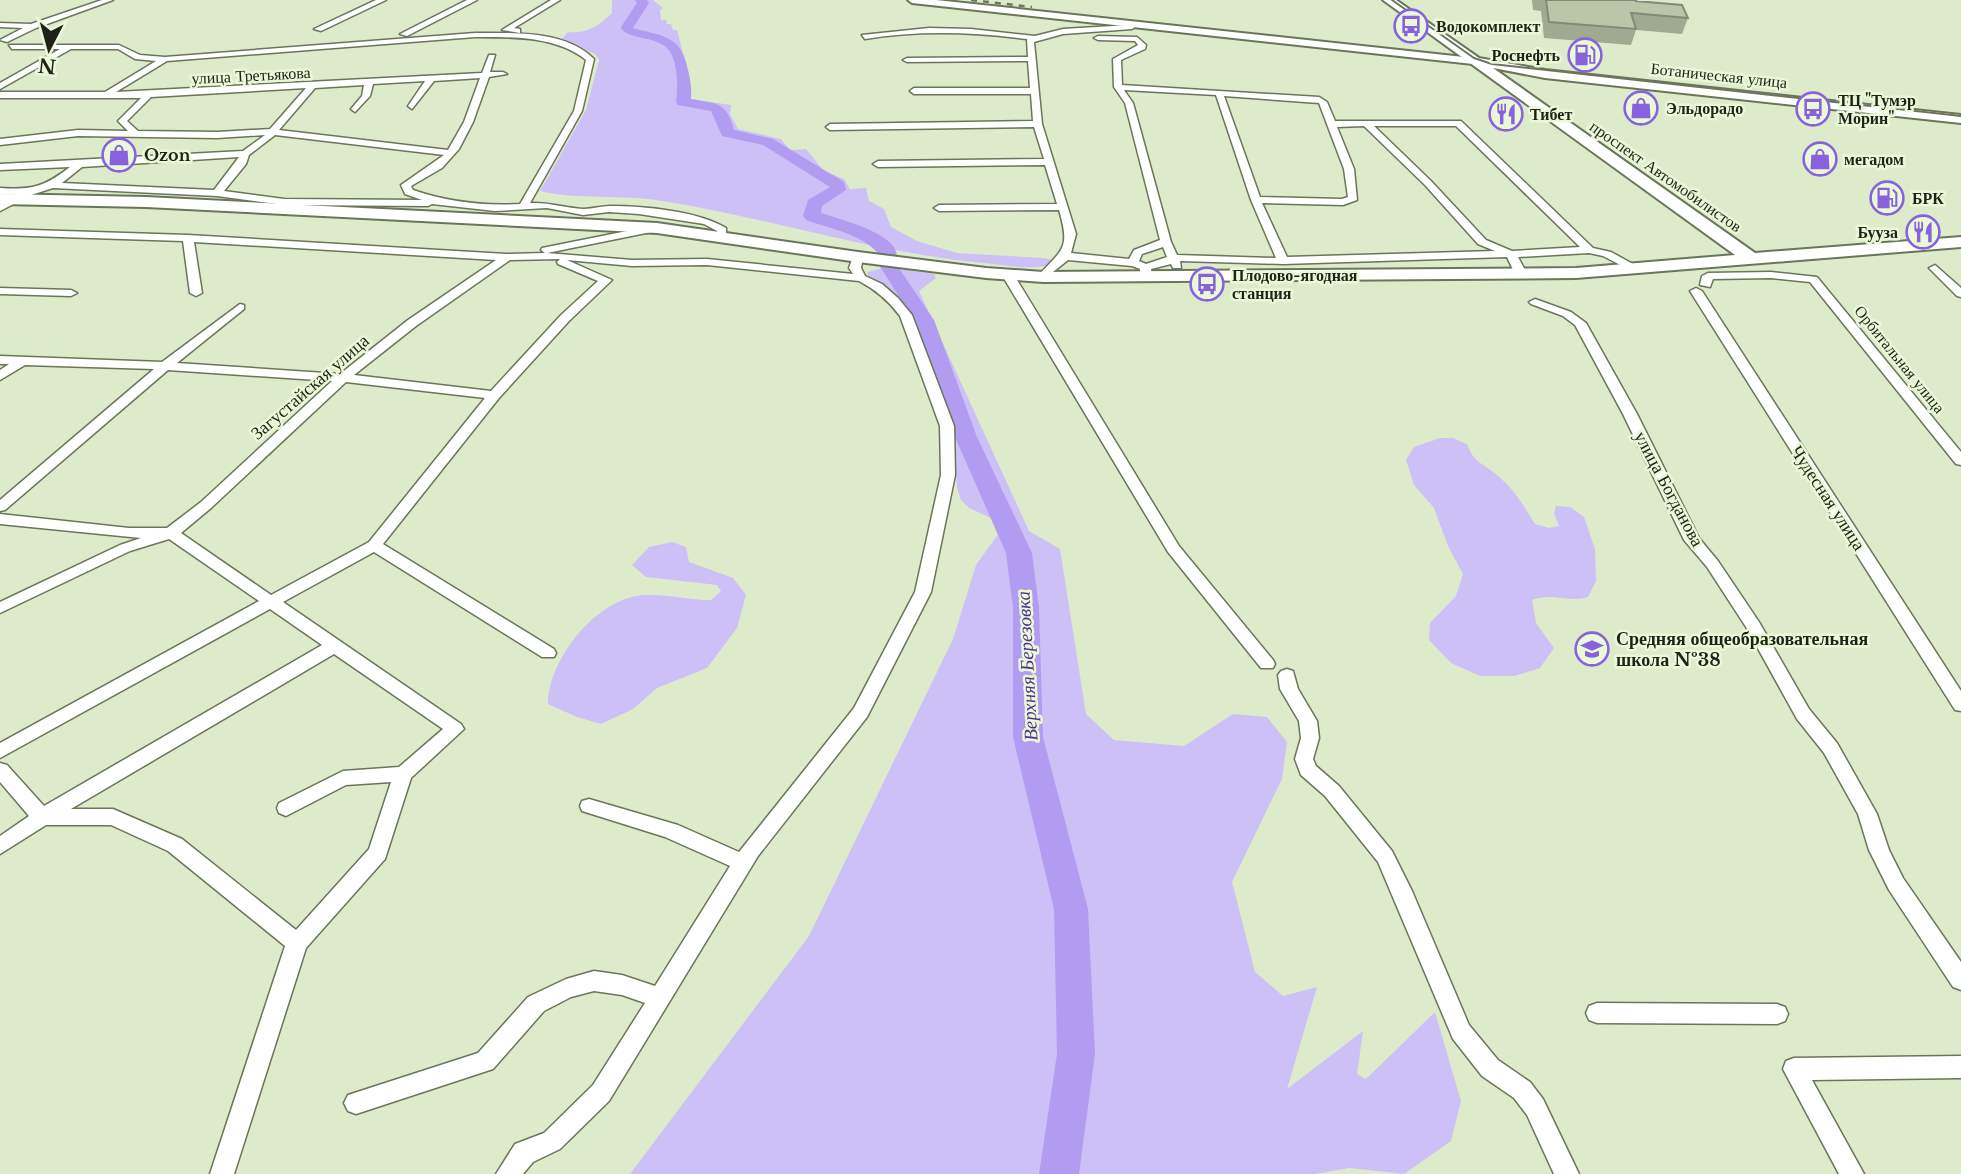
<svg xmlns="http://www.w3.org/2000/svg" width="1961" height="1174" font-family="'Libre Baskerville',serif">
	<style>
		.green { fill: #ccc0f7 }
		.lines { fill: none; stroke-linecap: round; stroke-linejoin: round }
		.river { fill: #b19cf1; fill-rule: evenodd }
		.minor-casing { stroke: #6a7559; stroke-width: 3 }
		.tertiary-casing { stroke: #6a7559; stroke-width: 4 }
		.primary-casing { stroke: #6a7559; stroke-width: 4 }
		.minor { fill: #fff; fill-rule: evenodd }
		.tertiary { fill: #fff; fill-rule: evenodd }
		.primary { fill: #fff; fill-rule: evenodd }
		.tram { stroke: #6c7460; stroke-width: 2 }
		.rail { stroke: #6c7460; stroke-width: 2.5; stroke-dasharray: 6 6; stroke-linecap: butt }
		.wall { fill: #a0aa90 }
		.building { fill: #bac6a8; stroke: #828b76; stroke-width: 2 }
		.labels { text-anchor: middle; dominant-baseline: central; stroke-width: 5; stroke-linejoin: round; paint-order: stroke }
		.far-poi-label { font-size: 16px; font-weight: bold; fill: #1e2217; stroke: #ebf8d8; text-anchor: start }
		.far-street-label { font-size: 16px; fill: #1e2217; stroke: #ebf8d8 }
		.street-label { font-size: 18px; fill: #1e2217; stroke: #ebf8d8 }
		.poi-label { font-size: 18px; font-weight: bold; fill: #1e2217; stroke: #ebf8d8; text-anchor: start }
		.water-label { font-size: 19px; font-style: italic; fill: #4f2d8e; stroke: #ebf8d8 }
	</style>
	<rect width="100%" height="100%" fill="#deebcb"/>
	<g class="green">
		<path d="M612,0H653L663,8L660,10L661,20H666L667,24H671L673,30H677L688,73L689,99L731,105L730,114L738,129L781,139L790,150L806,149L824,171L844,179L850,189L866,188L869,201L884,209L891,227L917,241L957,253L1043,258L1053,260V264C1032,271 1006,265 984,263C874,253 770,218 662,201C623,194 576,200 540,191L586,110L599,60L595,54L562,39L568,32C586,34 599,26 612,13Z"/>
		<polygon points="886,267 934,274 936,278 919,291 1029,531 1060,549 1086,714 1114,740 1184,746 1233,714 1267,717 1287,742 1282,779 1232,882 1255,972 1283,996 1317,987 1287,1089 1363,1031 1357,1074 1366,1079 1435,1012 1461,1101 1451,1141 1404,1174 1349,1168 1315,1174 630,1174 809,936 953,639 976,565 999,533 1000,522 969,508 961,500 957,488 953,427 917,319 885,285 867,277 868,272"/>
		<path d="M1440,438H1453L1467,444C1473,462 1484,464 1497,475C1514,489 1524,506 1535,524L1549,528L1559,526L1554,513L1556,506L1570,507L1584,517L1595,549L1596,581L1588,597C1567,603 1552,592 1532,600L1536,623L1554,648L1540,668L1515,676H1480L1451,663L1429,640L1430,623L1456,596L1463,574L1448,546L1434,508L1414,485L1406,460L1414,447Z"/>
		<path d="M672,542L686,547L689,562L733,578L746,595L737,628L707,668L657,688L633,709L601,724L577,717L548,704C548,659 598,596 646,595C667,594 690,600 711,600L721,591L717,585L646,577L632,565L649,547Z"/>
	</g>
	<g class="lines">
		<path class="river" d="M635,0H647L649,3L633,28C661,36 680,35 687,66C690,78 692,87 691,99C717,104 726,101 734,130L773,139L844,182L846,190L822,206L821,213C841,220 894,232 897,255L890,260L894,261L934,320L977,437L1032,553L1039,608L1043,737L1088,909L1095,1054L1079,1174H1039L1057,1054L1054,909L1013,737V608L1006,553L955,437L914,320L879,265L886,260L882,259C868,235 831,229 806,220L803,216L808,200L830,187L763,145L722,136L711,111L678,105L676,102C678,87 679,54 663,45C651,37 633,39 622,30L621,27L637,3Z"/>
		<defs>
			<g id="minor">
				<polygon points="102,0 113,0 36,28 7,42 0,40 23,28 0,27 0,23 31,24"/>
				<polygon points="376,0 386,0 321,31 314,29"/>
				<polygon points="467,0 477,0 407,36 400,34"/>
				<polygon points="551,0 560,0 514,28 520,29 520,33 502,30"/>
				<path d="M1132,22L1139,24L1132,29L1063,34L1034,42L1042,124L1076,234L1071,253L1129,259L1134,250L1160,240L1125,103L1114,87L1113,59L1138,45L1135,41L1098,40L1094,38L1098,36L1137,37L1146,45L1145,49L1121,60L1122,85L1319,97L1327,102L1335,121H1461L1593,248L1611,252L1642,269L1632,271L1603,256L1589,253L1518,257L1527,274L1521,277L1515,274L1507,257L1283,264L1180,261L1181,268H1173L1171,264L1151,269L1152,276L1146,279L1140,276V269L1132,266L1068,260L1043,280L1037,277C1062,249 1071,250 1059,210L939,211L934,208L939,205L1057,204L1045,165L878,167L873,164L878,161L1044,159L1034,127L830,130L826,127L830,124L1033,121L1031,94H914L910,91L914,88H1030L1028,61L907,62L903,60L907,58L1028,57L1027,39C973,32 919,30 865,39L862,35L929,28L971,29L1035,36L1063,29L1130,25ZM1124,90L1216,95L1251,200L1276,258L1177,255L1171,242L1133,103ZM1224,96L1319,103L1344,169L1348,197L1342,199L1260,197ZM1364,126L1425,185L1478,244L1495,251L1287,257L1262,203L1343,205L1357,200L1354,169L1337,127ZM1374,126H1456L1580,247L1512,251L1486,240L1431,181ZM1163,247L1167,257L1146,264L1139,261L1142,254Z"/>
				<path d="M475,33C513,33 565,30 594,59L582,111L530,203C549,202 565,208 584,209C592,209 601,206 610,206C644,206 698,211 726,228V238H718L717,231L704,224L639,214L609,212L583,215L547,208L495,211L432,204L428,206L284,205L217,196L53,188L31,195L0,211V204L16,195L0,194V188C32,190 44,187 70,167L0,170V164L243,151L265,135L217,138L78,136L0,145V139L78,130L128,131L118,121L141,98H0V92H105L156,61L135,59L118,49H71L0,89V83L60,49H12L9,45H119L140,55L165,57ZM475,37C512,37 556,36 586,60L574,111L520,204C483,206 448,202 413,190L411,186L442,168L459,149L473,122L489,77L507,74L503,72H490L495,55H489L482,73L116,92L167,61ZM480,78L464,122L448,150L279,130L315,88L364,85L362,96L351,109L355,112L370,96L373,84L425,81L408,106L412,109L434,81ZM306,88L270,129L217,132L138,131L127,121L151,97ZM275,135L444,155L401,185L405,194L422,200L284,199L224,191L246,164L249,155ZM239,157L214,190L62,183L82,167Z"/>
				<path d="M657,225L661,226V230L547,253L632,260L707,259L853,274L849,268L853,257L858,254L863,257L861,268L865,276L882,284L898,298L912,315L954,426L955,475L931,592L867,717L758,856L609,1101L560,1149L533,1162L523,1174H496L515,1144L544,1133L593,1085L645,1003L622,995L594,991L571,997L544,1011L493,1069L356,1114L348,1111L344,1103L348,1095L478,1053L528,997L566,979L594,971L622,975L655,986L730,866L665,837L582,811L580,806L582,801L589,799L678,825L739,852L854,708L915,592L941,475L940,426L900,316C888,300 876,290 859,281L707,265L632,266L567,260L612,280L569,321L499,398L383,544L554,649L556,653L554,657H542L374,552L283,602L461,724L464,729L411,778L385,859L306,948L234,1174H210L285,946L168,851L111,825H46L0,854V836L29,816L0,782V763L7,765L44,806L322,645L270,609L0,758V743L259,601L169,539L130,551L0,613V602L120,545L141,538L0,524V514L129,528H167L201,502L332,381L168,370L5,510L0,511V500L154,369L25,365L0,380V370L9,364H0V356L162,362L240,304L244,305V309L177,363L340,374L408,320L496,260L194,242L202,293L196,296L190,293L183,241L0,235V229L188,235L506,254L545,253L541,250L542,248ZM560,259L557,262L558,264L598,281L561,315L491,391L354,375L416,326L510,260ZM346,382L485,398L369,542L271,595L181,533L211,508ZM334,654L443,729L399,767L343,771L279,803L277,808L279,813L286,816L346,785L391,782L369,849L296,930L182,839L113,809H71Z"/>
				<polygon points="1935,265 1961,288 1961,297 1957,296 1929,268"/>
				<polygon points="1771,272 1817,277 1961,452 1961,465 1956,464 1810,282 1771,278 1713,279 1710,287 1700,285 1702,276 1708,273"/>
				<polygon points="1004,273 1014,275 1179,546 1273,660 1275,664 1273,668 1261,668 1168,552 1002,275"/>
				<polygon points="0,288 71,290 77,293 71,296 0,294"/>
				<polygon points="1696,288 1702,291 1961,691 1961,711 1955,710 1690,291"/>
				<polygon points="1535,299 1571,312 1586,323 1637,414 1699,538 1718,561 1759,622 1809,709 1837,743 1877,814 1889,850 1903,878 1961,962 1961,990 1953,987 1889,890 1869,850 1858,814 1824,753 1797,719 1746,627 1707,567 1684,540 1623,414 1575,325 1563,316 1531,304 1529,302"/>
				<polygon points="1287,669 1293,671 1298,689 1317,721 1319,738 1313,759 1316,766 1339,786 1392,851 1412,891 1469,1025 1498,1060 1530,1082 1543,1099 1579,1174 1554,1174 1527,1115 1514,1098 1482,1076 1453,1039 1378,862 1325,796 1301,775 1295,759 1301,738 1299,721 1280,689 1278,675 1281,671"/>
				<polygon points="1597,1003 1777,1004 1785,1007 1788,1014 1785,1021 1777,1024 1597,1023 1589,1020 1586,1013 1589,1006"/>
				<polygon points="1961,1056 1961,1078 1812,1080 1864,1174 1839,1174 1783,1069 1786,1061 1794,1058"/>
			</g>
			<polygon id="tertiary" points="908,0 936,0 1473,58 1478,61 1473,64 912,3"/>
			<polygon id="primary" points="1383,0 1396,0 1479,58 1545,70 1961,115 1961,123 1545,78 1493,68 1755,253 1961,237 1961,247 1576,278 1043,282 986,278 858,262 657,233 146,207 0,204 0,194 146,197 657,223 858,252 986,268 1043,272 1576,268 1735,255"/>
		</defs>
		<use href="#minor" class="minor-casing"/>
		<use href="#tertiary" class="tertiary-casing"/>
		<use href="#primary" class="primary-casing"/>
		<use href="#minor" class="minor"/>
		<use href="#tertiary" class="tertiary"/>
		<use href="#primary" class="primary"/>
		<polyline class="tram" points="1392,0 1474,58 1492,64 1961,116"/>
		<polyline class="rail" points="971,0 1032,7"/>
	</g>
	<polygon class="wall" points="1532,0 1636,0 1688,18 1682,34 1636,30 1631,45 1544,38 1541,11 1533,10"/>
	<polygon class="building" points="1546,0 1636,0 1636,1 1682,5 1688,18 1631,13 1636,29 1549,22"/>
	<defs>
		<symbol id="bus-ring" viewBox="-11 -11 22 22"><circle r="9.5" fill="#ebf8d8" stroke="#8862dd" stroke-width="1.5"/><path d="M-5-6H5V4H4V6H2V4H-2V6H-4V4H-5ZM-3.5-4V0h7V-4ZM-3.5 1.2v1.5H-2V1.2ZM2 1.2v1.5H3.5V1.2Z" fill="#8862dd"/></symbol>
		<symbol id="fuel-ring" viewBox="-11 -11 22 22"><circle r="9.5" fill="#ebf8d8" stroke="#8862dd" stroke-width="1.5"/><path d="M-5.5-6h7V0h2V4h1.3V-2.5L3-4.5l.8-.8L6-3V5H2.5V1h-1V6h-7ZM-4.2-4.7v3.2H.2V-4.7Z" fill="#8862dd"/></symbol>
		<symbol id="shop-ring" viewBox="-11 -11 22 22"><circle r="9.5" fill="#ebf8d8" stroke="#8862dd" stroke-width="1.5"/><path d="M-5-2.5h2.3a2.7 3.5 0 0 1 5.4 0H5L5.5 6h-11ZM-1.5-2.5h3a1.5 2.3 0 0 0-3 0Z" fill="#8862dd"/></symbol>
		<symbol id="restaurant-ring" viewBox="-11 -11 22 22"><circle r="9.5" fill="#ebf8d8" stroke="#8862dd" stroke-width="1.5"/><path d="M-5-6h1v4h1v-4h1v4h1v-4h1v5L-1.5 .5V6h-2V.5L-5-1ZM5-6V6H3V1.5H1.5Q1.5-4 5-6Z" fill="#8862dd"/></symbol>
		<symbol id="school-ring" viewBox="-11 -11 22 22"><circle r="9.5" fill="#ebf8d8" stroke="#8862dd" stroke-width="1.5"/><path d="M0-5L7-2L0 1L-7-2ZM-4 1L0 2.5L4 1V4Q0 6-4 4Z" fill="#8862dd"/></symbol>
	</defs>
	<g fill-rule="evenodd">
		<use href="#bus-ring" x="1392" y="7" width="38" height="38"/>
		<use href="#fuel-ring" x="1566" y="36" width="38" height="38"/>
		<use href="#shop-ring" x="1622" y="89" width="38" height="38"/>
		<use href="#bus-ring" x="1794" y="90" width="38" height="38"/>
		<use href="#restaurant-ring" x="1487" y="95" width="38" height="38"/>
		<use href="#shop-ring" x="100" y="136" width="38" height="38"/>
		<use href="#shop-ring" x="1801" y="140" width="38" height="38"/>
		<use href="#fuel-ring" x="1868" y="179" width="38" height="38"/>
		<use href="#restaurant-ring" x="1904" y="213" width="38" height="38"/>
		<use href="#bus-ring" x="1188" y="265" width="38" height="38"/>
		<use href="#school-ring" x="1573" y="630" width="38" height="38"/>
	</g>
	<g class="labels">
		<g class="far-poi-label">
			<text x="1436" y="26">Водокомплект</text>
			<text x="1560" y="55" text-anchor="end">Роснефть</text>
			<text x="1838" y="100">ТЦ "Тумэр<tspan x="1838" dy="18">Морин"</tspan></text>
			<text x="1666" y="108">Эльдорадо</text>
			<text x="1530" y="114">Тибет</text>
			<text x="144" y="155">Ozon</text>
			<text x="1844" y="159">мегадом</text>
			<text x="1912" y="198">БРК</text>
			<text x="1898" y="232" text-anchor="end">Бууза</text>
			<text x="1232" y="275">Плодово-ягодная<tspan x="1232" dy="18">станция</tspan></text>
		</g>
		<g class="far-street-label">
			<text transform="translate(251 75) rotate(-3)">улица Третьякова</text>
			<text transform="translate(1719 75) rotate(6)">Ботаническая улица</text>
			<text transform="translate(1666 176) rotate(35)">проспект Автомобилистов</text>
			<text transform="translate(1900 359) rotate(51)">Орбитальная улица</text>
		</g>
		<g class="street-label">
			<text transform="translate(310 387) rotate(-41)">Загустайская улица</text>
			<text transform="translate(1669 489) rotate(62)">улица Богданова</text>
			<text transform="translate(1828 498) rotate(57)">Чудесная улица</text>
		</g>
		<g class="poi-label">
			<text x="1616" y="639">Средняя общеобразовательная<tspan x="1616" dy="21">школа №38</tspan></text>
		</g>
		<g class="water-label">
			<text transform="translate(1027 666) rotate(-93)">Верхняя Березовка</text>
		</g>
	</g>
	<g transform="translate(49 49) rotate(186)" stroke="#ebf8d8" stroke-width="5" paint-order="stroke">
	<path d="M0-5L12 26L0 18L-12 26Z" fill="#1e2217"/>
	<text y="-10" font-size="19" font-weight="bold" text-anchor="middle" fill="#1e2217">N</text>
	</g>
</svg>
